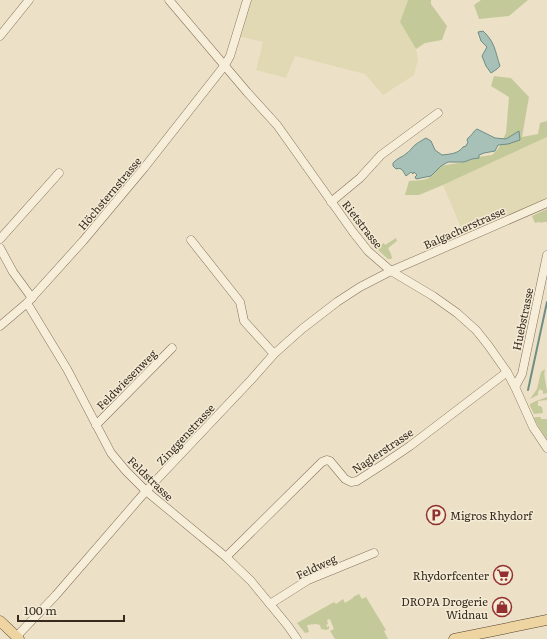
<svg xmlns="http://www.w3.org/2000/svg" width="547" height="639" font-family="Literata,serif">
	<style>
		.farmland { fill: #e1d9b4 }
		.green { fill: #c4c99a }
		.water { fill: #a7c0b8; stroke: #6e8e85 }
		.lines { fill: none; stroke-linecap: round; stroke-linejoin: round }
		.stream { stroke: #6e8e85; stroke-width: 2 }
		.minor-casing { stroke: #86725d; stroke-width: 9 }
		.major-casing { stroke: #544130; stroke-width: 11 }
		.minor { stroke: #f7eed9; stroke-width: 8 }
		.major { stroke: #edd4a0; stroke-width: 10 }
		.labels { text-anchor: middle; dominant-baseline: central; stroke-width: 3; stroke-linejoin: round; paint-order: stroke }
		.street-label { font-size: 11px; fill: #372b20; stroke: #f4ebd5 }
		.poi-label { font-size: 11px; fill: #372b20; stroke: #f4ebd5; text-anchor: end }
	</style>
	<rect width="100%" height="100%" fill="#ece0c6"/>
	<g class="farmland">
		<polygon points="250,0 408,0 400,22 416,49 418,60 414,75 383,95 365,74 295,56 286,78 256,70 263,42 238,36"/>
		<polygon points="547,137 547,200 464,235 443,185"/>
	</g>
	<g class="green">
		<polygon points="408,0 431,0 431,4 447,26 442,40 425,43 416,49 400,22"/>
		<polygon points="481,0 528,0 509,16 479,19 474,5"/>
		<path d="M494,76L511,78L529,97L522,137L538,134L540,123L547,121V137L443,185L419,195H405L409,181C426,180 430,181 440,166L465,162L478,157L492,155L498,149L506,133L509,97L491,86Z"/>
		<polygon points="547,209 547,222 544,222 541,223 539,222 535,223 532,216"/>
		<polygon points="396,238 397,241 388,248 391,254 392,258 391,259 388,259 376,248 384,243 385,245"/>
		<path d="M545,369C543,377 547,385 547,393L543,394V391L540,389L538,392V395L530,399L537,389L541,372Z"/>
		<polygon points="547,397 547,400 538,401 538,406 541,406 541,407 542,407 543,413 534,414 530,406 530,404 536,401"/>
		<polygon points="535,417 541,417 541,419 547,419 547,440 534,419"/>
		<polygon points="359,594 362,599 366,597 386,630 384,631 388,639 335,639 330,631 334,629 330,619 327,620 328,624 326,625 327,627 329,626 329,629 326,630 321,629 320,625 316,624 307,625 309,632 305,633 297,623 334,602 336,604 343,599 345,603 353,598 353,597"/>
	</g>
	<g class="water">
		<path d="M483,31C495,42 495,51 500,66L497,69L491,73L486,66L482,56L487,47L481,41L478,32Z"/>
		<path d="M477,129L495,138L506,139L519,131L520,140L508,144L498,145L495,151L484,153L479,155V158L472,159L464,162H448L441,166L431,176L416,179L415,177L417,175L414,172L413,174L411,172L406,176C403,171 402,167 396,169L393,166V163C397,158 403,157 407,153C409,152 410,150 412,148C415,144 421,141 426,138L431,141L435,150L442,155C450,154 458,154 463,147L466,146L468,142L467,140L468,138C472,136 473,131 477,129Z"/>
	</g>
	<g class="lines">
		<polyline class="stream" points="528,390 547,302"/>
		<defs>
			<g id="minor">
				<polyline points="169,0 247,92 277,125 353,232 368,251 391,271 433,296 457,313 476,330 488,345 507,372 515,387 533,427 547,448"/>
				<polyline points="0,36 29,0"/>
				<polyline points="331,202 360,178 381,155 438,113"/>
				<polyline points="0,239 59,173"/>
				<polyline points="191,240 229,288 240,302 244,321 274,354"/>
				<polyline points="0,248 13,272 32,298"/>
				<polyline points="27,303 67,369 111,453 126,471 146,491 226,557 251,581 288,626 297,639"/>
				<polyline points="0,326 27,303 83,241 144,168 225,65 230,56 247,0"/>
				<polyline points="515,387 522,374 547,255"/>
				<polyline points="96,425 172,348"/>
				<polyline points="226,557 322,462 327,460 330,461 345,479 351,482 357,481 385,463 410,446 507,372"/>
				<polyline points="270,604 308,580 374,553"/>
				<polyline points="16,637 56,595 146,491 251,380 274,354 302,329 337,302 360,287 391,271 547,203"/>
			</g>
			<g id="major">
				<polyline points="0,621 19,639"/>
				<polyline points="454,639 547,620"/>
			</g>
		</defs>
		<use href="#minor" class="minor-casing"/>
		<use href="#major" class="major-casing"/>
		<use href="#minor" class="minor"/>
		<use href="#major" class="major"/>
	</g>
	<defs>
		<symbol id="parking-ring" viewBox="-11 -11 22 22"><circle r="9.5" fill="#f4ebd5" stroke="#923031" stroke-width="1.5"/><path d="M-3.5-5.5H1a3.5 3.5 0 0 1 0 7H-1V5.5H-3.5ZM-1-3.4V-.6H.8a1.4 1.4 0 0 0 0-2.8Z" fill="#923031"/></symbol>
		<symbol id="supermarket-ring" viewBox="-11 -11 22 22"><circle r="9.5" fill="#f4ebd5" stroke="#923031" stroke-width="1.5"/><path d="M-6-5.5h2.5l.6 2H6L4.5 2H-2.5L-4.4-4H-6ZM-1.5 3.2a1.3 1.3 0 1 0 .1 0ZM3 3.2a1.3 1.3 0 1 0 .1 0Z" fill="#923031"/></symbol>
		<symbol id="shop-ring" viewBox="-11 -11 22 22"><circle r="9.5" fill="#f4ebd5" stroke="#923031" stroke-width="1.5"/><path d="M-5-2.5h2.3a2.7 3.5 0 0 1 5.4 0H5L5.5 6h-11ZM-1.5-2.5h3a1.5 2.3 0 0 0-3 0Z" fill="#923031"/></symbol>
	</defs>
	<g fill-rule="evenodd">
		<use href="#parking-ring" x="425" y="504" width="22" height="22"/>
		<use href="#supermarket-ring" x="492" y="564" width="22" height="22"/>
		<use href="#shop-ring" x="491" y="596" width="22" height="22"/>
	</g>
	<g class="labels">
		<g class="street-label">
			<text transform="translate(109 193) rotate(-50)">Höchsternstrasse</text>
			<text transform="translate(363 224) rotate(52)">Rietstrasse</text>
			<text transform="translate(464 227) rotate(-24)">Balgacherstrasse</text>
			<text transform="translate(522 319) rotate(-78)">Huebstrasse</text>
			<text transform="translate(126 379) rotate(-45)">Feldwiesenweg</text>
			<text transform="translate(185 434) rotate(-47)">Zinggenstrasse</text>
			<text transform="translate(382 450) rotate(-34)">Naglerstrasse</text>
			<text transform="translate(151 478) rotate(44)">Feldstrasse</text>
			<text transform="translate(316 566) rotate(-25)">Feldweg</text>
		</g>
		<g class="poi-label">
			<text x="450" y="515" text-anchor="start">Migros Rhydorf</text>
			<text x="489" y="575">Rhydorfcenter</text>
			<text x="488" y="601">DROPA Drogerie<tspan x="488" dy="13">Widnau</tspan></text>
		</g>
	</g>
	<path d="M18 615v6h106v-6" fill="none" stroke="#372b20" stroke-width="2"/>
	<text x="24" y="615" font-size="12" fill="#372b20" stroke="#f4ebd5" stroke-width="3" paint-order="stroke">100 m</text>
</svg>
